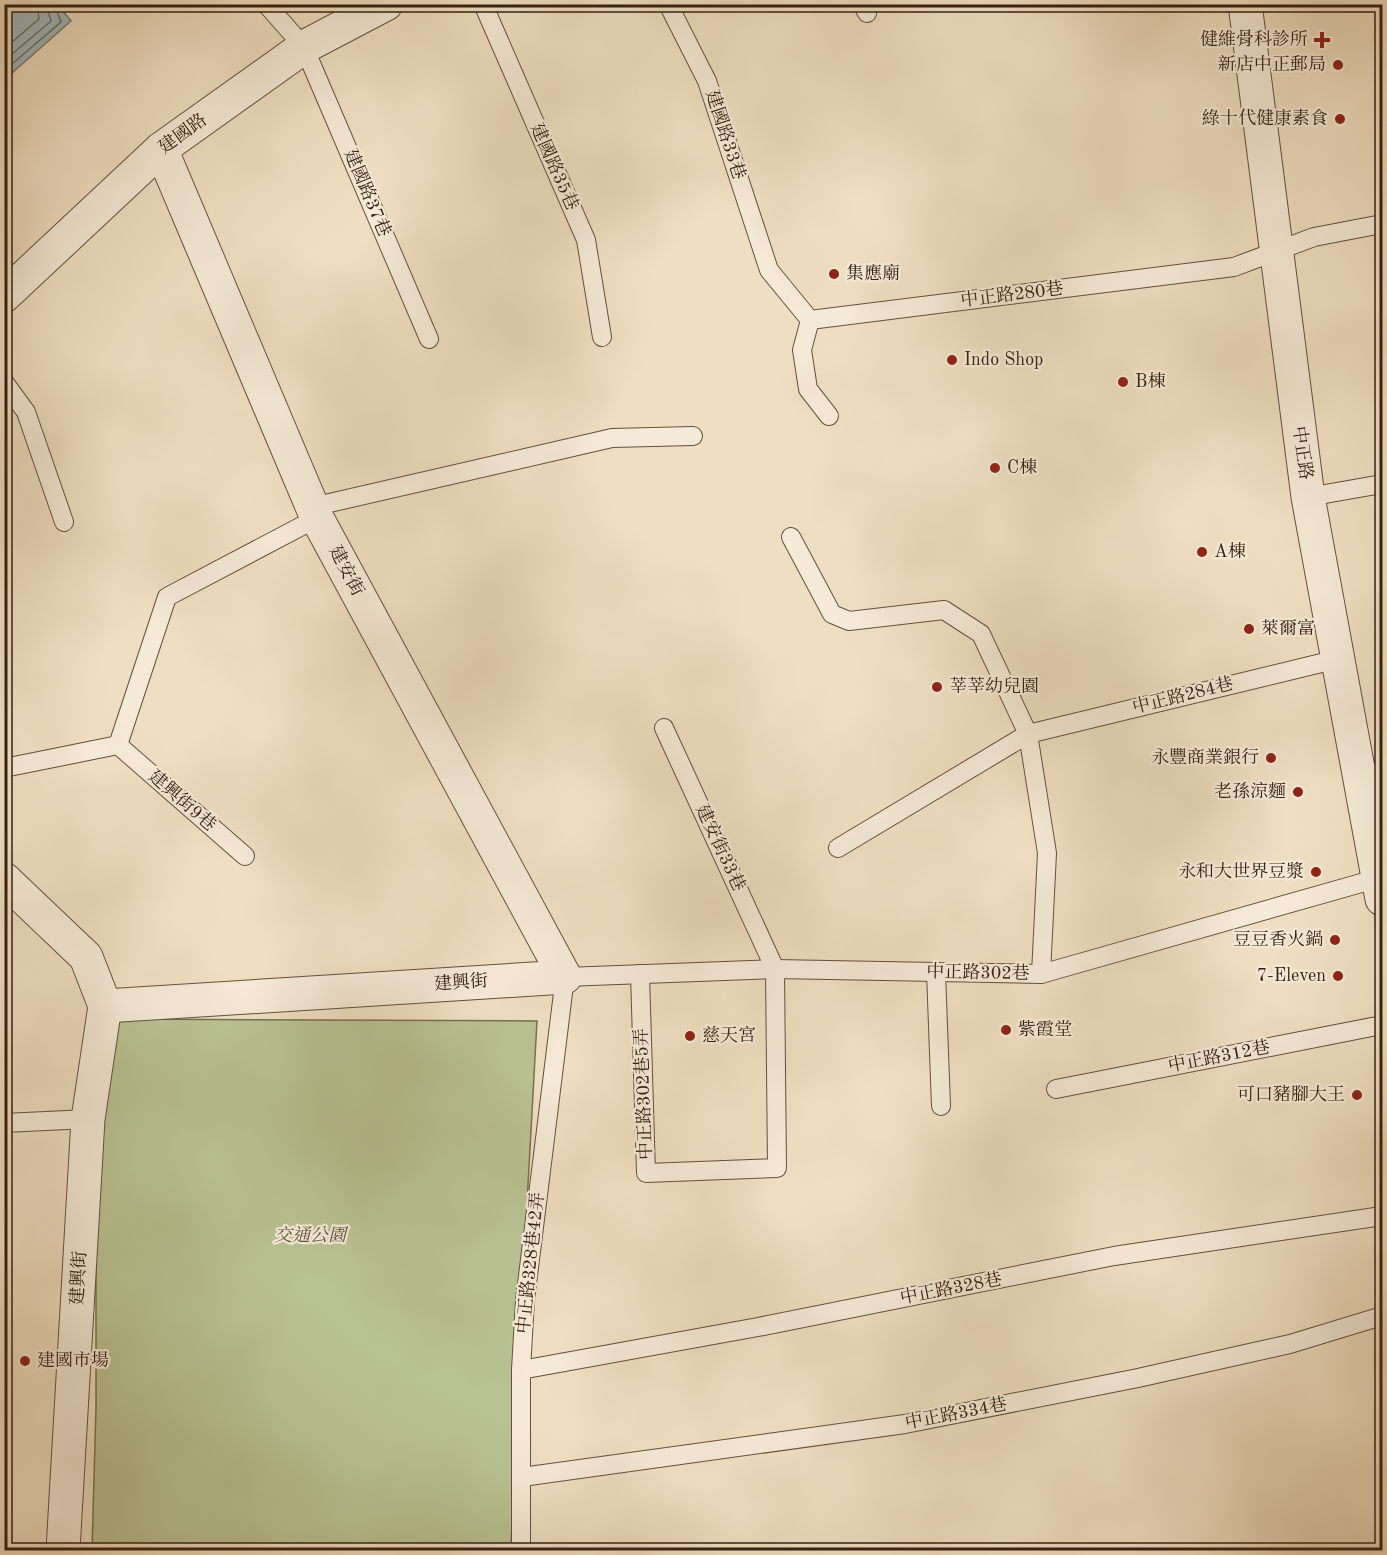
<svg xmlns="http://www.w3.org/2000/svg" width="1387" height="1555" font-family="'Old Standard TT','Noto Serif TC',serif">
	<style>
		.green { fill: #b9c293; stroke: #787152; stroke-width: 1.5 }
		.water { fill: #9fbabe; stroke: #757c79; stroke-width: 1.5 }
		.lines { fill: none; stroke-linecap: round; stroke-linejoin: round }
		.shore { stroke: #6a6d68; stroke-width: 1.5 }
		.service-casing { stroke: #64503e; stroke-width: 20 }
		.minor-casing { stroke: #64503e; stroke-width: 35 }
		.tertiary-casing { stroke: #64503e; stroke-width: 35 }
		.service { stroke: #f5ead7; stroke-width: 18 }
		.minor { stroke: #f5ead7; stroke-width: 33 }
		.tertiary { stroke: #f5ead7; stroke-width: 33 }
		.poi-dot { fill: #8f2418; stroke: #f5ead7; stroke-width: 2 }
		.labels { text-anchor: middle; dominant-baseline: central; stroke-width: 4.5; stroke-linejoin: round; paint-order: stroke }
		.poi-label { font-size: 18px; fill: #362012; stroke: #f5ead7; text-anchor: start }
		.street-label { font-size: 18px; fill: #362012; stroke: #f5ead7 }
		.park-label { font-size: 18px; font-style: italic; fill: #5d5139; stroke: #f5ead7 }
	</style>
	<rect width="100%" height="100%" fill="#efdfc2"/>
	<filter id="stains"><feTurbulence type="fractalNoise" baseFrequency=".00333" numOctaves="4"/><feColorMatrix values="0 0 0 0 .2 0 0 0 0 .09 0 0 0 0 .02 0 0 0 .5 -.17"/></filter>
	<radialGradient id="worn" r=".72"><stop offset=".6" stop-color="#630" stop-opacity="0"/><stop offset="1" stop-color="#630" stop-opacity=".3"/></radialGradient>
	<polygon class="green" points="110,1019 537,1021 518,1367 511,1550 92,1550 96,1407 96,1094"/>
	<polygon class="water" points="5,4 58,5 71,21 5,79"/>
	<g class="lines">
		<g class="shore">
			<polyline points="4,49 39,19 37,4"/>
			<polyline points="4,61 51,21 46,4"/>
			<polyline points="4,71 61,22 54,4"/>
		</g>
		<defs>
			<g id="service">
				<polyline points="266,4 304,47 429,339"/>
				<polyline points="483,4 586,240 602,337"/>
				<polyline points="668,4 707,81 769,270 810,320 1234,267 1314,237 1382,224"/>
				<polyline points="862,4 867,13"/>
				<polyline points="810,320 802,350 808,389 829,416"/>
				<polyline points="4,382 26,412 64,522"/>
				<polyline points="1308,497 1382,484"/>
				<polyline points="312,507 612,438 693,436"/>
				<polyline points="791,537 832,614 849,621 944,610 981,634 1028,734 1047,853 1041,974"/>
				<polyline points="118,745 167,597 317,518"/>
				<polyline points="4,768 118,745 245,856"/>
				<polyline points="1360,777 1382,771"/>
				<polyline points="838,848 1028,734 1338,659"/>
				<polyline points="936,972 941,1106"/>
				<polyline points="640,974 646,1173 777,1168 775,969 664,728"/>
				<polyline points="1056,1089 1382,1025"/>
				<polyline points="4,1123 88,1119"/>
				<polyline points="521,1370 758,1327 1114,1256 1382,1216"/>
				<polyline points="522,1477 905,1424 1138,1378 1290,1344 1382,1316"/>
				<polyline points="521,1550 521,1370 525,1300 565,977 775,969 1041,974 1379,878"/>
			</g>
			<g id="minor">
				<polyline points="4,879 86,957 105,1006 88,1119 63,1550"/>
				<polyline points="105,1006 565,977 317,518 161,149"/>
			</g>
			<g id="tertiary">
				<polyline points="1245,4 1308,497 1382,899"/>
				<polyline points="4,296 161,149 304,47 386,4"/>
			</g>
		</defs>
		<use href="#service" class="service-casing"/>
		<use href="#minor" class="minor-casing"/>
		<use href="#tertiary" class="tertiary-casing"/>
		<use href="#service" class="service"/>
		<use href="#minor" class="minor"/>
		<use href="#tertiary" class="tertiary"/>
	</g>
	<g class="poi-dot">
		<path d="M1319 31h6v6h6v6h-6v6h-6v-6h-6v-6h6z"/>
		<circle cx="1338" cy="65" r="6"/>
		<circle cx="1340" cy="119" r="6"/>
		<circle cx="834" cy="274" r="6"/>
		<circle cx="952" cy="360" r="6"/>
		<circle cx="1123" cy="382" r="6"/>
		<circle cx="995" cy="468" r="6"/>
		<circle cx="1202" cy="552" r="6"/>
		<circle cx="1249" cy="629" r="6"/>
		<circle cx="937" cy="687" r="6"/>
		<circle cx="1271" cy="758" r="6"/>
		<circle cx="1298" cy="792" r="6"/>
		<circle cx="1316" cy="872" r="6"/>
		<circle cx="1335" cy="940" r="6"/>
		<circle cx="1338" cy="976" r="6"/>
		<circle cx="1006" cy="1030" r="6"/>
		<circle cx="690" cy="1036" r="6"/>
		<circle cx="1357" cy="1095" r="6"/>
		<circle cx="25" cy="1361" r="6"/>
	</g>
	<g class="labels">
		<g class="poi-label">
			<text x="1308" y="40" text-anchor="end">健維骨科診所</text>
			<text x="1326" y="65" text-anchor="end">新店中正郵局</text>
			<text x="1328" y="119" text-anchor="end">綠十代健康素食</text>
			<text x="846" y="274">集應廟</text>
			<text x="964" y="360">Indo Shop</text>
			<text x="1135" y="382">B棟</text>
			<text x="1007" y="468">C棟</text>
			<text x="1214" y="552">A棟</text>
			<text x="1261" y="629">萊爾富</text>
			<text x="949" y="687">莘莘幼兒園</text>
			<text x="1259" y="758" text-anchor="end">永豐商業銀行</text>
			<text x="1286" y="792" text-anchor="end">老孫涼麵</text>
			<text x="1304" y="872" text-anchor="end">永和大世界豆漿</text>
			<text x="1323" y="940" text-anchor="end">豆豆香火鍋</text>
			<text x="1326" y="976" text-anchor="end">7-Eleven</text>
			<text x="1018" y="1030">紫霞堂</text>
			<text x="702" y="1036">慈天宮</text>
			<text x="1345" y="1095" text-anchor="end">可口豬腳大王</text>
			<text x="37" y="1361">建國市場</text>
		</g>
		<g class="street-label">
			<text transform="translate(183 134) rotate(-36)">建國路</text>
			<text transform="translate(725 135) rotate(72)">建國路33巷</text>
			<text transform="translate(554 167) rotate(66)">建國路35巷</text>
			<text transform="translate(367 193) rotate(67)">建國路37巷</text>
			<text transform="translate(1012 295) rotate(-7)">中正路280巷</text>
			<text transform="translate(1302 453) rotate(82)">中正路</text>
			<text transform="translate(346 571) rotate(62)">建安街</text>
			<text transform="translate(1183 696) rotate(-14)">中正路284巷</text>
			<text transform="translate(182 801) rotate(41)">建興街9巷</text>
			<text transform="translate(720 848) rotate(65)">建安街33巷</text>
			<text transform="translate(978 973) rotate(1)">中正路302巷</text>
			<text transform="translate(461 983) rotate(-4)">建興街</text>
			<text transform="translate(1219 1057) rotate(-11)">中正路312巷</text>
			<text transform="translate(644 1094) rotate(-92)">中正路302巷5弄</text>
			<text transform="translate(531 1263) rotate(-84)">中正路328巷42弄</text>
			<text transform="translate(79 1278) rotate(-87)">建興街</text>
			<text transform="translate(951 1289) rotate(-11)">中正路328巷</text>
			<text transform="translate(956 1414) rotate(-11)">中正路334巷</text>
		</g>
		<g class="park-label">
			<text x="310" y="1236">交通公園</text>
		</g>
	</g>
	<rect width="1387" height="1555" fill="none" stroke="#efdfc2" stroke-width="24"/>
	<rect x="6" y="6" width="1375" height="1543" fill="none" stroke="#362012" stroke-width="3"/>
	<rect x="12" y="12" width="1363" height="1531" fill="none" stroke="#362012" stroke-width="1.5"/>
	<rect width="100%" height="100%" filter="url(#stains)"/>
	<rect width="100%" height="100%" fill="url(#worn)"/>
</svg>
